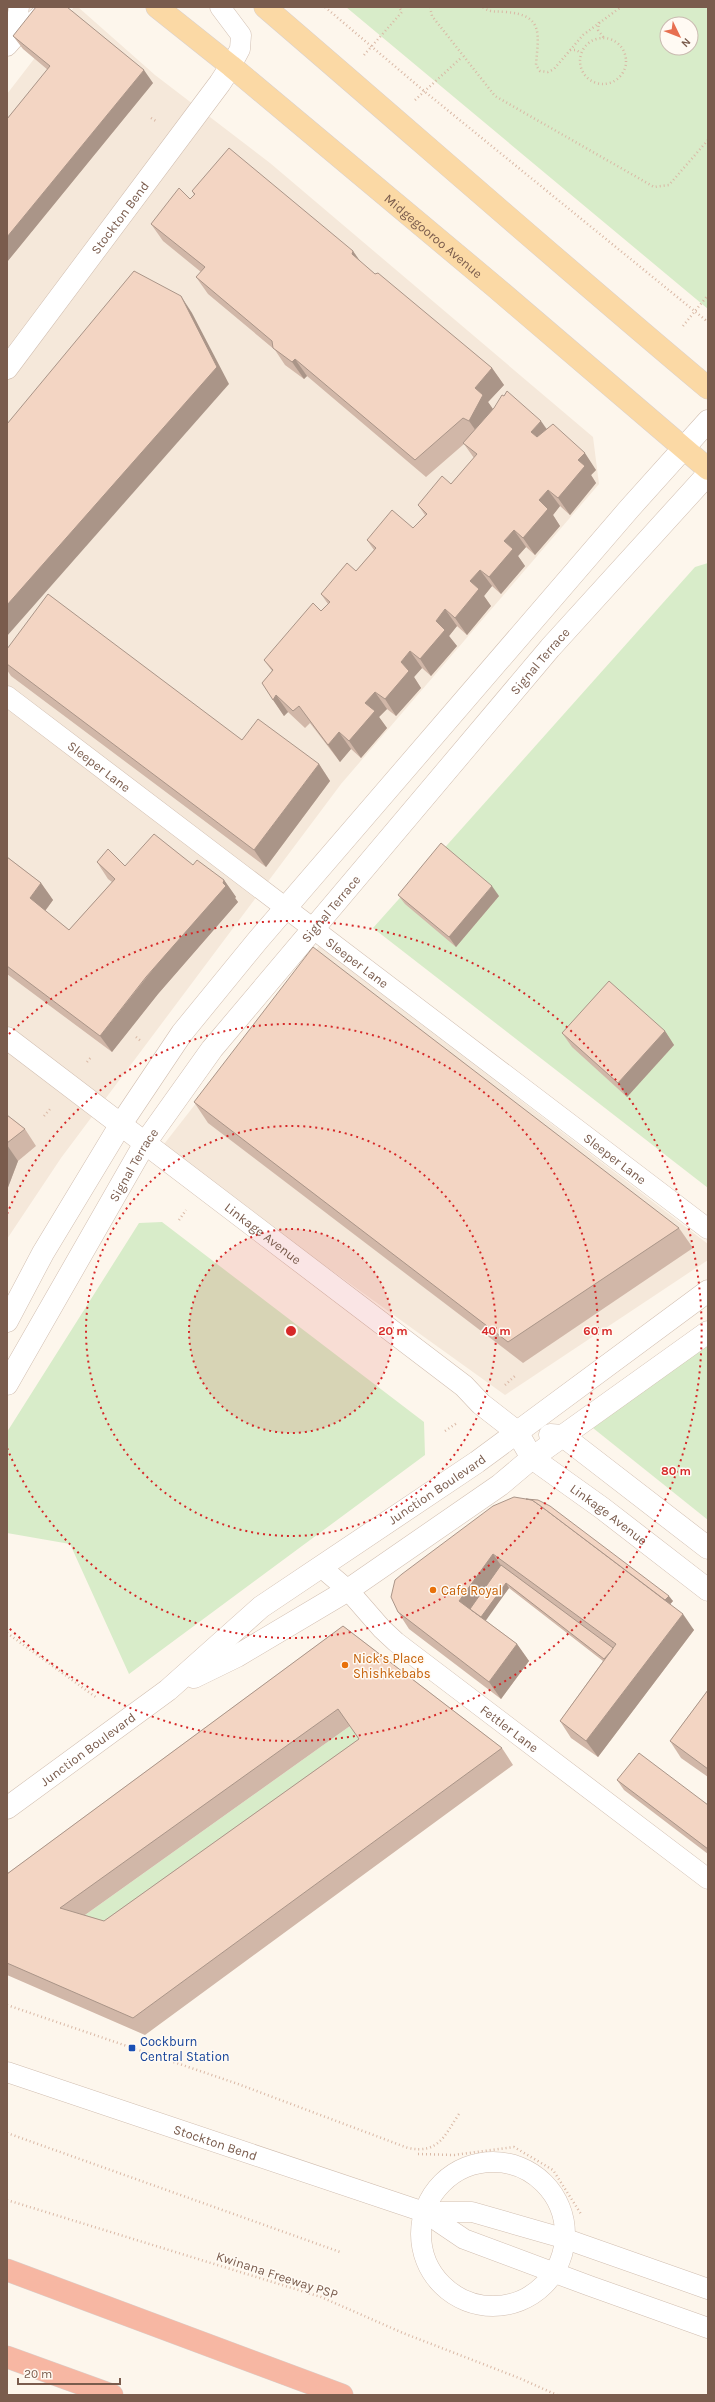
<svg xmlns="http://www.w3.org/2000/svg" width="715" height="2402" font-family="Karla,sans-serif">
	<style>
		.residential { fill: #f5e8da }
		.green { fill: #d8ecc9; fill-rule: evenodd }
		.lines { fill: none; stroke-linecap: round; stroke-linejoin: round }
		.lane-casing { stroke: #d1beb0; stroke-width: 21 }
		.street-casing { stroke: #d1beb0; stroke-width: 23 }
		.primary-casing { stroke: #dad1cd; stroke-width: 23 }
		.highway-casing { stroke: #dad1cd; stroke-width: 23 }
		.path { stroke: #d9b8a5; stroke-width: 2.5; stroke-dasharray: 1 3; stroke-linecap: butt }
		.lane { stroke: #fff; stroke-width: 20 }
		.street { stroke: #fff; stroke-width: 22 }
		.primary { stroke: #fbd9a5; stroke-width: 22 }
		.highway { stroke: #f7b7a3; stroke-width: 22 }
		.wall { fill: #d1b7a8; fill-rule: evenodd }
		.shaded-wall { fill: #aa9588 }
		.building { fill: #f3d5c3; stroke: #aa9588; fill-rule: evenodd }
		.ring { fill: none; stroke: #d62828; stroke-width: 2; stroke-dasharray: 2 4 }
		.food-dot { fill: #e8710a; stroke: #fffaf3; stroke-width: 1.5 }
		.transit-dot { fill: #1a4fb4; stroke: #fffaf3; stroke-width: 1.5 }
		.labels { text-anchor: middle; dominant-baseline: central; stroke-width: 3; stroke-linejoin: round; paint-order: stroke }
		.street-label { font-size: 13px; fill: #7a5c4d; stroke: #fffaf3 }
		.food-label { font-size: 13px; fill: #c56008; stroke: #fffaf3; text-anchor: start }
		.transit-label { font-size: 13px; fill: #164399; stroke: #fffaf3; text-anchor: start }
		.centre { fill: #d62828; stroke: #fffaf3; stroke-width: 2 }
		.ring-label { font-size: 12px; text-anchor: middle; font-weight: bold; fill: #d62828; stroke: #fffaf3; stroke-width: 3; stroke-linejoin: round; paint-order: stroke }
	</style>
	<rect width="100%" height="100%" fill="#fdf6ec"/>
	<g class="residential">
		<polygon points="74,7 78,7 155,75 270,163 593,437 599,484 341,784 61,1158 7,1239 7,94"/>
		<polygon points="319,946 708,1244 708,1260 505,1395 161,1148"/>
	</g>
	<g class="green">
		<path d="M346,7H708V309ZM667,24H691V48H667Z"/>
		<polygon points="708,563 708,1188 373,928 695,567"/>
		<polygon points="162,1222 424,1422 425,1455 129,1674 70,1544 7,1533 7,1432 139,1223"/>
		<polygon points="708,1344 708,1520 593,1428"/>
		<polygon points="350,1726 371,1756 116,1938 71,1925"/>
	</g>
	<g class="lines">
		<defs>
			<g id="lane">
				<polyline points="220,7 241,35 240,49 231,66"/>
				<polyline points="14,38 19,7"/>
				<polyline points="7,46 14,38 50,7"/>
				<path id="s1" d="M7,696L708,1229"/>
				<path id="s2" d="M321,1567L348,1590L382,1629L396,1642L708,1879"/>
				<path id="s3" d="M7,2072L424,2212L464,2239L590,2286L708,2328"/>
				<circle cx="493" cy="2234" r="72"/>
				<polyline points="424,2212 472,2212 566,2239 708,2289"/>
			</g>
			<g id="street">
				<path id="s4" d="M7,368L220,83L231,66"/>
				<path id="s5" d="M7,1038L464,1386L481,1404L517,1432L532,1458L602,1508L708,1590"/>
				<polyline points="7,1321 43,1253 121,1124 182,1033 258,940 629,509 708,421"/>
				<path id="s6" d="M7,1384L145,1143L212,1049L550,648L708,474"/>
				<polyline points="550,1435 563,1436 708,1548"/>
				<polyline points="194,1677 237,1656 348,1590 500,1485 532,1458 708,1332"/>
				<path id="s7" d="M7,1808L168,1690L261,1607L477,1462L708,1291"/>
			</g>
			<g id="primary">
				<path id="s8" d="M157,7L231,66L494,286L708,469"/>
				<path d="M265,7C413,134 559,263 708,388"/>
			</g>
			<g id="highway">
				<polyline points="7,2270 342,2395"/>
				<polyline points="7,2357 112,2395"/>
			</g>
		</defs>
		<use href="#lane" class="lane-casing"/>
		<use href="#street" class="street-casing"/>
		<use href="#primary" class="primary-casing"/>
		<use href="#highway" class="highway-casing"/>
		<g class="path">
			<polyline points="325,7 424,91 708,322"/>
			<polyline points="430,7 432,16 495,96 654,187 669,185 708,140"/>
			<path d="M483,7C490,13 497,11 506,12C545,15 538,36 536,65L540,71L548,72L554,69L583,35L621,7"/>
			<polyline points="599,22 598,30 604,38"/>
			<circle cx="603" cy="61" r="23"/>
			<polyline points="570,50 576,50 581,53"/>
			<polyline points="364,55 402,12 399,7"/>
			<polyline points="415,100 462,57"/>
			<polyline points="151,118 156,121"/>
			<polyline points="683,326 708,295"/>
			<polyline points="136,1037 142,1042"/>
			<polyline points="87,1062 92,1056"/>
			<polyline points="44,1116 51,1108"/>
			<polyline points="179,1220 186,1210"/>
			<polyline points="505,1385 515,1376"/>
			<polyline points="445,1431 457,1423"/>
			<polyline points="7,1633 97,1698"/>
			<path d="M7,2005L238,2084L408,2148C439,2154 444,2136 459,2114"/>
			<polyline points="7,2133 340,2252"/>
			<polyline points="418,2154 454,2155 514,2147 553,2170 581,2214"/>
			<polyline points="7,2200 321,2297 403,2333 519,2378 557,2395"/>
		</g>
		<use href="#lane" class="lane"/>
		<use href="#street" class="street"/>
		<use href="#primary" class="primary"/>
		<use href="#highway" class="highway"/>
	</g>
	<g class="wall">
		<polygon points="13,36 153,83 7,262 7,119 48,70 23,49"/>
		<polygon points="192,191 353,251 360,262 492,368 504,385 488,402 493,409 547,429 596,470 591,475 596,483 570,515 560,506 553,515 560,526 535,555 526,547 518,556 525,566 501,594 492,586 484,596 491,606 467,635 457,626 449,636 457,646 431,676 422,668 414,677 421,688 396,716 387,709 379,717 387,728 361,758 351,749 340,762 310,723 305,728 288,712 284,716 262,683 272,671 264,660 321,611 328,604 321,594 356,571 374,550 367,540 413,528 425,515 418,505 451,484 474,458 464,444 426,477 307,376 304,379 285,365 275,350 208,294 196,277 201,272 163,241 151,224 190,199 194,195"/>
		<polygon points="7,649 242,740 319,764 330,781 266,867 11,676 7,670"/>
		<polygon points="7,857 41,883 53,900 45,911 69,930 112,882 108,879 97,862 125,866 193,865 224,880 236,897 235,898 238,902 158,994 112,1052 7,974"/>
		<polygon points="398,895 499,896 456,947 405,904"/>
		<polygon points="665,1031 674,1045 627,1097 572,1047 562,1033"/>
		<polygon points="194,1102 679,1228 693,1248 523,1363 208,1123"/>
		<polygon points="7,1115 25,1129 36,1146 18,1161 7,1190"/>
		<polygon points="493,1506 673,1601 670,1604 694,1630 598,1757 571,1738 560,1721 603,1661 509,1588 485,1620 517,1644 529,1661 501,1699 409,1629 398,1612"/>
		<path d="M343,1626L502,1748L513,1765L145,2035L7,1975V1874ZM350,1726L359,1739L104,1921L85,1915Z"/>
		<polygon points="708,1690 708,1777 681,1758 670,1741"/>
		<polygon points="617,1780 708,1805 708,1854 624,1790"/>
	</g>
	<g class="shaded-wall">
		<polygon points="144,70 153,83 7,262 7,237"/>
		<polygon points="353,251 365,268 352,254"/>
		<polygon points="181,296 192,313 229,384 7,636 7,605"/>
		<polygon points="295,359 307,376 304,379 292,362"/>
		<polygon points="492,368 504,385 488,402 495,412 481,438 469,421 475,388"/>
		<polygon points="541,421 553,438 543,449 531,432"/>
		<polygon points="585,453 596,470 591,475 596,483 570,515 558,498 578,460"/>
		<polygon points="548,490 560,506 553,515 560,526 535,555 523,538 539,500"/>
		<polygon points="514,530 526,547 518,556 525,566 501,594 489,577 504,541"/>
		<polygon points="480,570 492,586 484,596 491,606 467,635 455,618 470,581"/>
		<polygon points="445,609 457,626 449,636 457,646 431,676 420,659 436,621"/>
		<polygon points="410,651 422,668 414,677 421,688 396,716 385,699 401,662"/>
		<polygon points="375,692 387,709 379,717 387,728 361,758 349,741 365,703"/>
		<polygon points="276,695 288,712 284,716 273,700"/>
		<polygon points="339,732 351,749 340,762 328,745"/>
		<polygon points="319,764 330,781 266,867 254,850"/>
		<polygon points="224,880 236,897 235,898 238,902 158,994 112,1052 100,1036"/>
		<polygon points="41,883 53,900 42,915 30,898"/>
		<polygon points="492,886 499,896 456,947 449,937"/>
		<polygon points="665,1031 674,1045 627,1097 618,1083"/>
		<polygon points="7,1145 18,1161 7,1190"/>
		<polygon points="493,1554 505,1571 472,1616 459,1601"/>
		<polygon points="506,1583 509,1588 482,1626 478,1620"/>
		<polygon points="669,1596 673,1601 666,1609 662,1604"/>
		<polygon points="683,1614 694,1630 598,1757 586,1741"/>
		<polygon points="517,1644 529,1661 501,1699 489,1682"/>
	</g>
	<g class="building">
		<polygon points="36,7 67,7 144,70 7,237 7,119 50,66 13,36"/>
		<polygon points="229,148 353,251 352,254 375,274 378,273 492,368 475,388 483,395 469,421 463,418 415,460 295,359 292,362 273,348 272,341 196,277 205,267 151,224 179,188 190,199 195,194 192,191"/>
		<polygon points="134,271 181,296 217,367 7,605 7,424"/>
		<polygon points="507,391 541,421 531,432 537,437 553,424 585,453 578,460 585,466 558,498 548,490 539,500 548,509 523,538 514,530 504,541 513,549 489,577 480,570 470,581 479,589 455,618 445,609 436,621 445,630 420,659 410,651 401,662 409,671 385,699 375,692 365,703 375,711 349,741 339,732 328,745 299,706 293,711 276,695 273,700 262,683 273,670 264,660 313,603 321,611 330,602 321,594 347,563 356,571 376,548 367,540 392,510 413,528 427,514 418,505 442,476 451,484 477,454 463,443 494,408 502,395 504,396"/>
		<polygon points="48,594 242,740 258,719 319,764 254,850 7,664 7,649"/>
		<polygon points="154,834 193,865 197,860 224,880 223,883 226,886 146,977 100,1036 7,966 7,857 41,883 30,898 69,930 115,879 97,862 108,849 125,866"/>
		<polygon points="441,843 492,886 449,937 398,895"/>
		<polygon points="313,947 679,1228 508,1342 194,1102"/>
		<polygon points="609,981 665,1031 618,1083 562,1033"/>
		<polygon points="7,1115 25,1129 7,1143"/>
		<polygon points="514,1497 532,1500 542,1507 683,1614 586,1741 560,1721 616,1644 493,1554 459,1601 517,1644 489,1682 398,1612 391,1597 395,1580 402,1574 493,1506"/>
		<polygon points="526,1499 538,1500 550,1506 669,1596 665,1600 542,1507 532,1500"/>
		<polygon points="501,1565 613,1648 611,1651 604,1659 506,1583 481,1617 470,1609"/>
		<path d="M343,1626L502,1748L133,2018L7,1963V1874ZM338,1709L359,1739L104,1921L60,1908Z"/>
		<polygon points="708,1690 708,1769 670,1741"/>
		<polygon points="639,1753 708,1805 708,1849 617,1780"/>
	</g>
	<circle cx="291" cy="1331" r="102" fill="#d62828" fill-opacity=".12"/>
	<g class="ring">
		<circle cx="291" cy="1331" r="102"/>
		<circle cx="291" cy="1331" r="205"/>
		<path d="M7 1214A307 307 0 1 1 7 1448"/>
		<path d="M9 1034A410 410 0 1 1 9 1628"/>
	</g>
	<g class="food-dot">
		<circle cx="433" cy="1590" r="4"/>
		<circle cx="345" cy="1665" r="4"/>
	</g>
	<rect class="transit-dot" x="128" y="2044" width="8" height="8" rx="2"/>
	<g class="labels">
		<g class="street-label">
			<text stroke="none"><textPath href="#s4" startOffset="188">Stockton Bend</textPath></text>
			<text stroke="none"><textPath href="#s8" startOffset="359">Midgegooroo Avenue</textPath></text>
			<text stroke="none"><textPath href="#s6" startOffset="901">Signal Terrace</textPath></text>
			<text stroke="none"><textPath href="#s1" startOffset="116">Sleeper Lane</textPath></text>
			<text stroke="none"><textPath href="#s6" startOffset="577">Signal Terrace</textPath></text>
			<text stroke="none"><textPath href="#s1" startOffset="440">Sleeper Lane</textPath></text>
			<text stroke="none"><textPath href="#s1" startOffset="764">Sleeper Lane</textPath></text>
			<text stroke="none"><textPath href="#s6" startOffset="253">Signal Terrace</textPath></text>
			<text stroke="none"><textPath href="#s5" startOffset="322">Linkage Avenue</textPath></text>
			<text stroke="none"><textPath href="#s7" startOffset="536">Junction Boulevard</textPath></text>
			<text stroke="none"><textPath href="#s5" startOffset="770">Linkage Avenue</textPath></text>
			<text stroke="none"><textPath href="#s2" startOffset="249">Fettler Lane</textPath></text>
			<text stroke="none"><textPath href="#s7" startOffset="100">Junction Boulevard</textPath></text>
			<text stroke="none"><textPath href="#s3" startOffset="220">Stockton Bend</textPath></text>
			<text transform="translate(277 2275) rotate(18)">Kwinana Freeway PSP</text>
		</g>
		<g class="food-label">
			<text x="441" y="1590">Cafe Royal</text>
			<text x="353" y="1658">Nick’s Place<tspan x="353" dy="15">Shishkebabs</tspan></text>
		</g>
		<g class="transit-label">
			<text x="140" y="2041">Cockburn<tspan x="140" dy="15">Central Station</tspan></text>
		</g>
	</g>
	<circle cx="291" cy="1331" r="6" class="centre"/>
	<g class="ring-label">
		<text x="393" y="1335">20 m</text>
		<text x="496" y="1335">40 m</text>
		<text x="598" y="1335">60 m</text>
		<text x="676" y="1475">80 m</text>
	</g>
	<rect width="715" height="2402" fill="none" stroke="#7a5c4d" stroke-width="16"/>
	<g transform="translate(679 36) rotate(133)"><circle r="19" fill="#fffaf3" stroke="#cabbb1"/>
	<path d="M0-3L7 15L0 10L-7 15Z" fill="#e76f51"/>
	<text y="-6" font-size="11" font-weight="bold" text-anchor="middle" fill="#7a5c4d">N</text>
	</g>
	<path d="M18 2378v6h102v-6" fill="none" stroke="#7a5c4d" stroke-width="2"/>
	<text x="24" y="2378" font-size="12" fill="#7a5c4d" stroke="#fffaf3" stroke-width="3" paint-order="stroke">20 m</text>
</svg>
